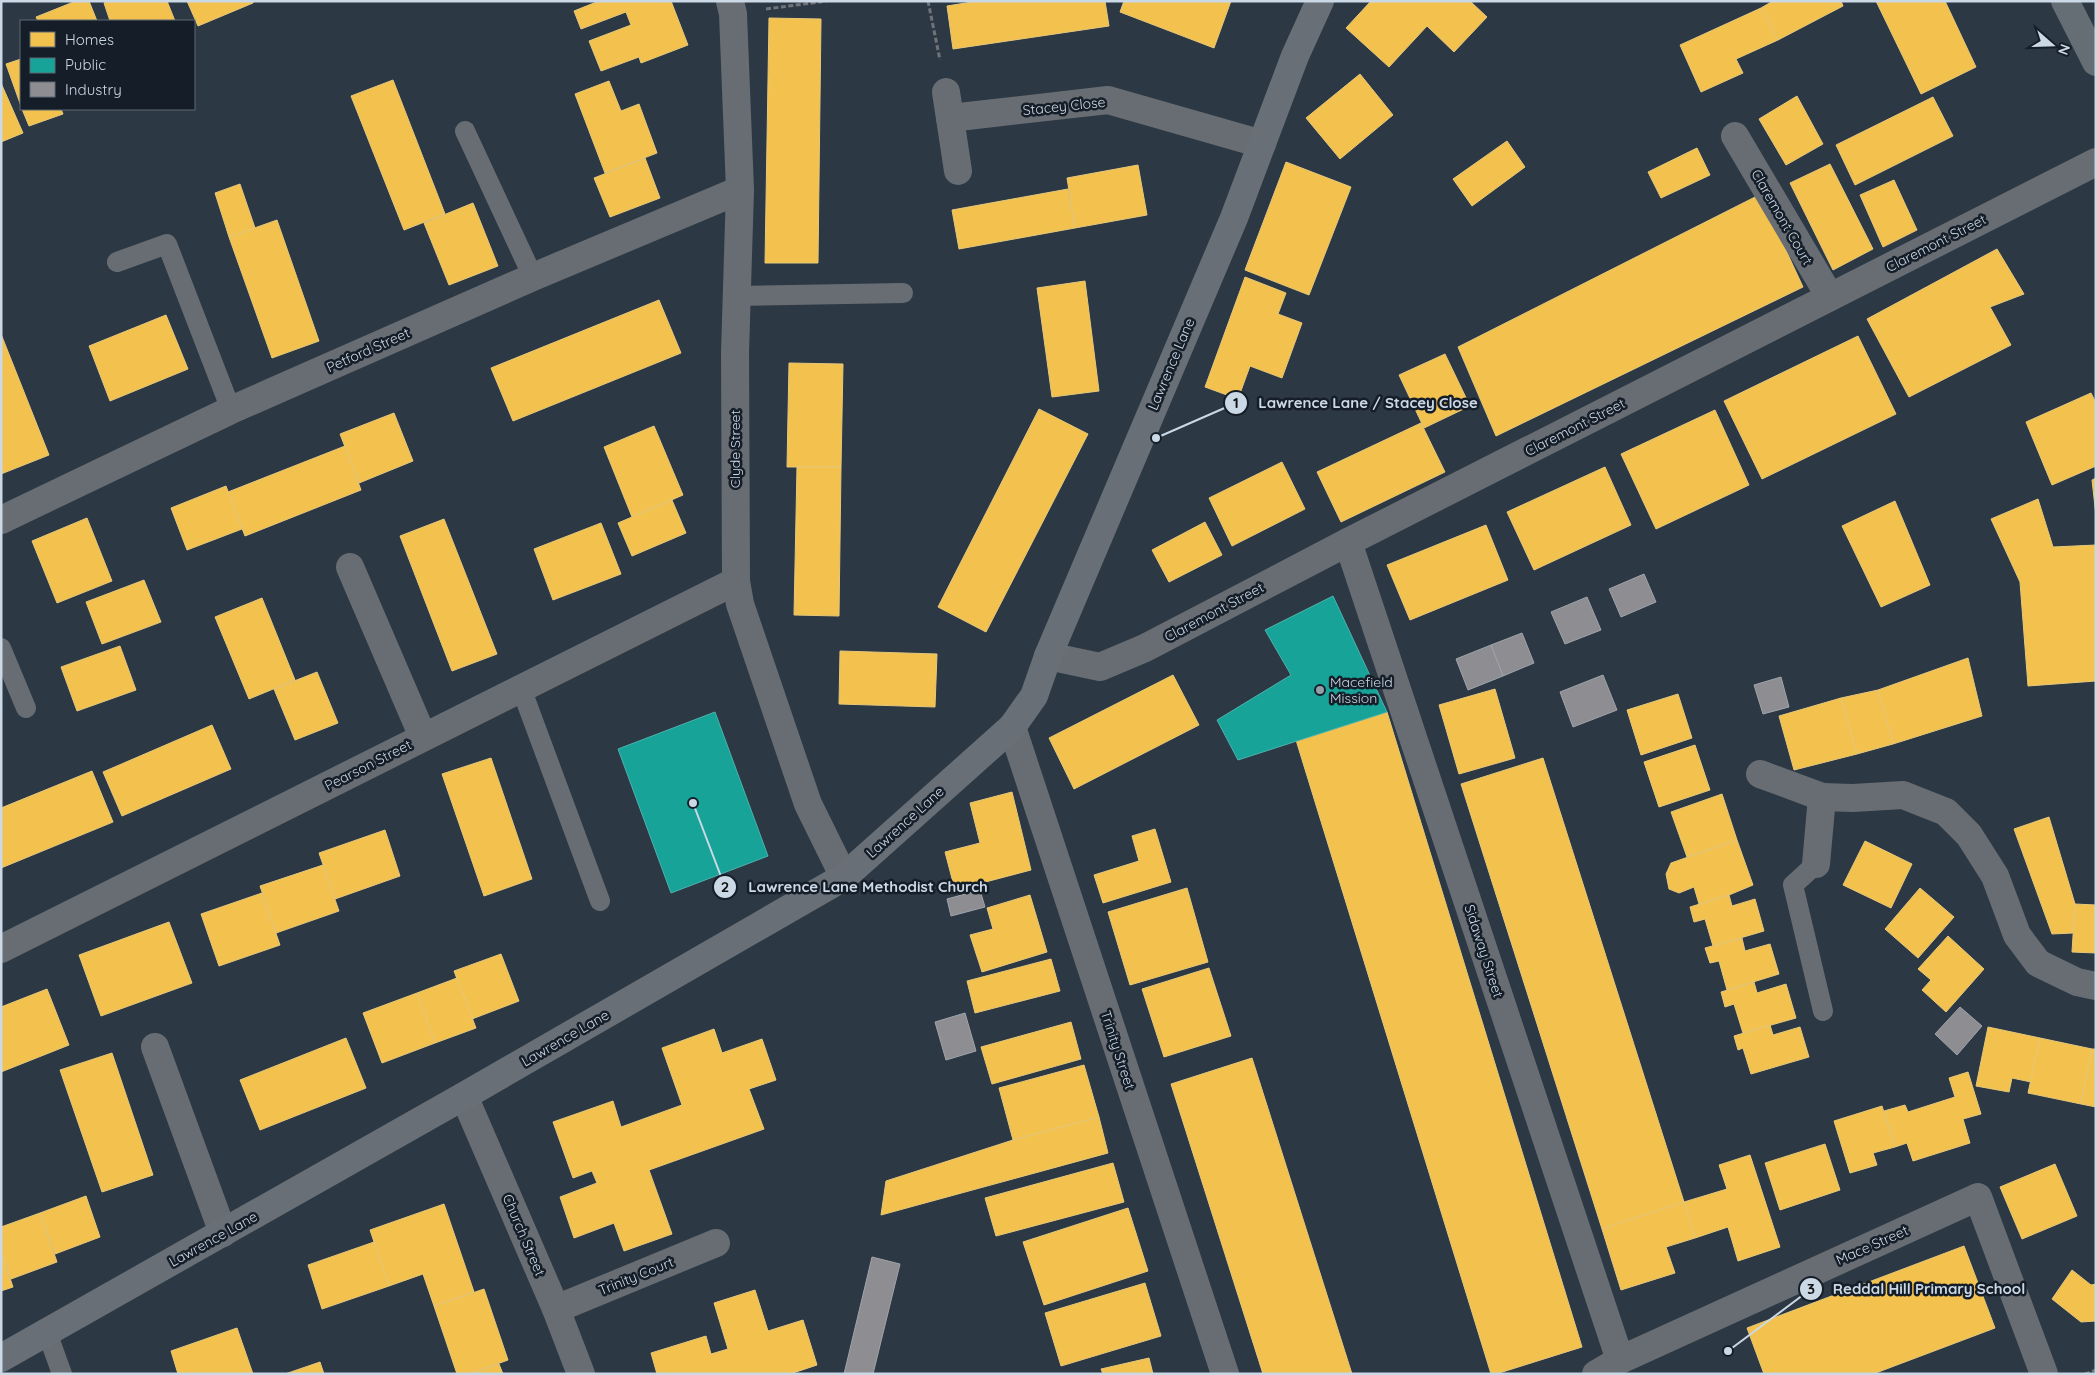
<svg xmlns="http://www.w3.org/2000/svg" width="2097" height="1375" font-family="Quicksand,sans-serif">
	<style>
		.homes { fill: #f2c14e; stroke: #e6c87b }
		.public { fill: #17a398; stroke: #4db3af }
		.industry { fill: #8d8d92; stroke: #a0a4ab }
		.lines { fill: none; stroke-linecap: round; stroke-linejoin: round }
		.path { stroke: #6e747a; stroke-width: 3; stroke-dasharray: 5 2.5; stroke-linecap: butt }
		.lane { stroke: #686d73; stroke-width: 20 }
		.street { stroke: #686d73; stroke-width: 28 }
		.secondary { stroke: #686f76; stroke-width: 28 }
		.primary { stroke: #666e75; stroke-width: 28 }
		.poi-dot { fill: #93a0ac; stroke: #151e28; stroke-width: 2 }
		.labels { text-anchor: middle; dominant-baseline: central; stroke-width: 5; stroke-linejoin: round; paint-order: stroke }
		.street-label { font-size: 14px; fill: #cbd8e5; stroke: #151e28 }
		.poi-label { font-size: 14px; fill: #cbd8e5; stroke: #151e28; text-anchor: start }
		.leader { fill: none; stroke: #cbd8e5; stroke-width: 2 }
		.callout-dot { fill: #cbd8e5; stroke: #151e28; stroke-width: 2 }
		.mark-label { font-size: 15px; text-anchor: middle; font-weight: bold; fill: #111 }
		.callout-label { font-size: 15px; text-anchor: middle; font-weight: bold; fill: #cbd8e5; stroke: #151e28; stroke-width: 5; stroke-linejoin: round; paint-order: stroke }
	</style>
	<rect width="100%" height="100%" fill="#2c3843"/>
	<g class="homes">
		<polygon points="76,1 89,1 97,21 38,21 36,17"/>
		<polygon points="107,1 167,1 175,21 110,21 104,3"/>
		<polygon points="187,1 253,1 253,3 198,26"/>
		<polygon points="599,1 671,1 688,45 641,63 639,57 601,71 589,41 631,25 626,12 581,29 574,11"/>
		<polygon points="978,1 1105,1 1109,26 953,49 947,6"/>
		<polygon points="1124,1 1231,1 1214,48 1120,12"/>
		<polygon points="1371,1 1470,1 1487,17 1454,52 1427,26 1389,67 1346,28"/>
		<polygon points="1773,1 1841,1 1843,6 1778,40 1761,8"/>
		<polygon points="1876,1 1945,1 1976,67 1921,94"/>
		<polygon points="1761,8 1778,40 1736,59 1743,73 1701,92 1680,45"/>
		<polygon points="769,18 821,19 818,263 765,263"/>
		<polygon points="21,59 21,106 6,64"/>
		<polygon points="1360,74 1393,115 1340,159 1306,118"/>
		<polygon points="393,80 445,214 404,230 351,96"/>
		<polygon points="609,81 621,111 639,104 657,153 605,173 575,94"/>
		<polygon points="1,83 23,133 1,142"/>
		<polygon points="1797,96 1823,144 1786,165 1759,119"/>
		<polygon points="1933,97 1953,136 1855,185 1836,145"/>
		<polygon points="22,109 61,109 63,114 29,126"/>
		<polygon points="1507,141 1525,167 1472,206 1453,179"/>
		<polygon points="1697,148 1710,175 1661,198 1648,172"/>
		<polygon points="645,158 660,198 610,217 594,178"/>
		<polygon points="1286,162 1351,187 1309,295 1245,270"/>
		<polygon points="1830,164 1873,249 1833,270 1790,183"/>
		<polygon points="1138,165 1147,215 1075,228 1067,178"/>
		<polygon points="1894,180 1917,230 1883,247 1860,195"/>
		<polygon points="240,184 255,228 229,237 215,193"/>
		<polygon points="1068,189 1075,228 959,249 952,210"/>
		<polygon points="1757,196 1779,235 1803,287 1496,436 1458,347"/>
		<polygon points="473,203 498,266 449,285 424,223"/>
		<polygon points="277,220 319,341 272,358 229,237"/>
		<polygon points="1997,249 2024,294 1990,307 2011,345 1909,397 1867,319"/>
		<polygon points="1245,277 1286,293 1278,314 1302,323 1282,378 1250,366 1238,399 1205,387"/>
		<polygon points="1085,281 1099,391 1052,397 1037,288"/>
		<polygon points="659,300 681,353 513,421 491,368"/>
		<polygon points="166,315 188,369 110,401 89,346"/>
		<polygon points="1,334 49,455 1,474"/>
		<polygon points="1858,336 1896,414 1762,479 1724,401"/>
		<polygon points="1445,354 1470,406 1424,428 1399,375"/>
		<polygon points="789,363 843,364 841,467 787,467"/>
		<polygon points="2091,393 2096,403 2096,466 2052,485 2026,422"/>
		<polygon points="1039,409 1088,434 986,632 938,607"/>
		<polygon points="1715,410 1749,485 1656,529 1621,454"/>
		<polygon points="394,413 413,461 359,483 340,434"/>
		<polygon points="1421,423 1445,472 1341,522 1317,472"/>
		<polygon points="654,426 683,495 632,517 604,447"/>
		<polygon points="345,446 361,490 245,536 228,492"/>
		<polygon points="1282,462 1305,509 1232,546 1209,498"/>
		<polygon points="797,467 841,467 839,616 794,615"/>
		<polygon points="1605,467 1631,525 1534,570 1507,512"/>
		<polygon points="2096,478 2096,516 2092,480"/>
		<polygon points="226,486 242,529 187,550 171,508"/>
		<polygon points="2038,499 2053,547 2096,545 2096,681 2028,686 2020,582 1991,519"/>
		<polygon points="672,500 686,533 632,556 618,523"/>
		<polygon points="1895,501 1930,585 1881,607 1842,526"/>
		<polygon points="87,518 112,581 57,603 32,541"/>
		<polygon points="444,519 497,654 452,671 400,536"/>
		<polygon points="1205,522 1222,555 1169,582 1152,550"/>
		<polygon points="601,523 621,574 553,600 534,549"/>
		<polygon points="1486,525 1508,580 1410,620 1387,565"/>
		<polygon points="144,580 161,622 102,644 86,602"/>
		<polygon points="262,598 295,680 249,699 215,617"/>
		<polygon points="120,646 136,690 77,711 61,667"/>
		<polygon points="840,651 937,654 935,707 839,704"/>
		<polygon points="1968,658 1982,716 1893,744 1878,690"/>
		<polygon points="317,672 338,723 295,740 274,689"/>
		<polygon points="1173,675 1199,725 1074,789 1049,738"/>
		<polygon points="1495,689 1515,758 1459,774 1439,705"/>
		<polygon points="1878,690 1893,744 1857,754 1841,698"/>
		<polygon points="1678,694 1692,738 1641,755 1627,710"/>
		<polygon points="1841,698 1857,754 1794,770 1779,716"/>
		<polygon points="1387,712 1582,1347 1496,1374 1491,1374 1296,740"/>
		<polygon points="212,725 231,769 122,816 103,772"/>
		<polygon points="1695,745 1710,790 1659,807 1644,762"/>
		<polygon points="491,758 532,879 484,896 442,774"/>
		<polygon points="1543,758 1684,1202 1602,1229 1461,784"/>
		<polygon points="92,771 113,822 1,868 1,808"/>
		<polygon points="1012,792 1031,870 955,890 945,852 980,843 970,803"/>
		<polygon points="1722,794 1737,840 1687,857 1671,812"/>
		<polygon points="2049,817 2075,904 2073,933 2052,934 2014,829"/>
		<polygon points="1155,829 1171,882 1103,903 1094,875 1139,861 1132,836"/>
		<polygon points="385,830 400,876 335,899 319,853"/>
		<polygon points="1737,840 1753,885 1729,895 1699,904 1694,887 1679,893 1669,889 1666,874 1671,863"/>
		<polygon points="1865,841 1912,864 1891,908 1843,885"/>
		<polygon points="323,865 339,911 276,933 260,886"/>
		<polygon points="1187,888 1208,962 1130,985 1108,912"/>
		<polygon points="1920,888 1954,917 1918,958 1885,929"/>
		<polygon points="262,893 280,945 219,966 201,914"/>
		<polygon points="1030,895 1047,952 982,972 970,935 993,929 987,908"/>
		<polygon points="1729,895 1732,906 1755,899 1764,931 1713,946 1705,919 1694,922 1690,907"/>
		<polygon points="2075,904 2096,905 2096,953 2072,952"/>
		<polygon points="169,922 192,983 101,1016 79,955"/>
		<polygon points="1948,936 1984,969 1946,1012 1922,990 1931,980 1918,969"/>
		<polygon points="1742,938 1745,951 1770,944 1779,974 1727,990 1719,961 1710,963 1705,948"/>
		<polygon points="501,954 519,1001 472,1019 454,971"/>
		<polygon points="1051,959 1060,991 975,1013 967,981"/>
		<polygon points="1209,968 1231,1036 1164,1057 1142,989"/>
		<polygon points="457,978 476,1028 435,1043 417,993"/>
		<polygon points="1754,982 1757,993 1786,984 1796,1018 1743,1033 1734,1004 1725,1007 1721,992"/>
		<polygon points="47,989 69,1045 1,1072 1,1007"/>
		<polygon points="417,993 435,1043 382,1063 363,1013"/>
		<polygon points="1071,1022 1081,1059 992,1084 981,1047"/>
		<polygon points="1770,1025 1773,1035 1800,1027 1809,1057 1751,1074 1743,1048 1738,1050 1734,1036"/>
		<polygon points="1988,1027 2040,1038 2031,1082 2012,1078 2009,1092 1976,1086"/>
		<polygon points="714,1029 722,1053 762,1039 776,1080 749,1089 764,1129 649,1170 672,1234 624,1251 614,1223 574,1238 560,1197 597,1183 592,1171 573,1178 553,1122 613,1101 621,1127 682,1105 662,1048"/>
		<polygon points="346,1038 366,1088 260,1130 240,1080"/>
		<polygon points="2040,1038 2092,1049 2081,1104 2028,1093"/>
		<polygon points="2092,1049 2096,1049 2096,1107 2081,1104"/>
		<polygon points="112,1053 153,1175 102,1192 60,1070"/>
		<polygon points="1252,1058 1352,1374 1263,1374 1171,1084"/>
		<polygon points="1084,1065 1099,1117 1013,1140 999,1088"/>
		<polygon points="1968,1072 1981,1114 1963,1119 1970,1143 1913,1161 1907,1143 1895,1147 1884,1111 1905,1105 1908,1112 1955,1097 1949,1078"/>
		<polygon points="1882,1106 1895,1147 1873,1153 1877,1165 1850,1173 1834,1121"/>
		<polygon points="1099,1117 1108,1153 881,1215 886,1181 1013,1140"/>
		<polygon points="1825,1144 1840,1190 1780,1210 1765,1163"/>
		<polygon points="1750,1155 1780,1247 1738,1261 1728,1227 1695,1238 1684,1202 1727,1189 1719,1165"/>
		<polygon points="1113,1163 1124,1202 996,1236 985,1198"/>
		<polygon points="2055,1164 2077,1216 2022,1239 2000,1187"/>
		<polygon points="86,1196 100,1237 55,1254 40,1213"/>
		<polygon points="1684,1202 1695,1238 1666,1247 1675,1273 1621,1290 1602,1229"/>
		<polygon points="444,1204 474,1292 434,1306 423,1274 389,1286 370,1230"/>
		<polygon points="1128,1208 1148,1271 1044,1305 1023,1242"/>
		<polygon points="40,1213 57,1262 11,1279 1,1252 1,1227"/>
		<polygon points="374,1242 389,1286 322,1309 308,1265"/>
		<polygon points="1964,1246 1995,1328 1873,1374 1764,1374 1747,1328"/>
		<polygon points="1,1252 13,1287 1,1291"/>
		<polygon points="2072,1270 2091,1285 2096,1284 2096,1321 2081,1322 2052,1299"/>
		<polygon points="1145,1283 1161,1336 1061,1366 1045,1313"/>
		<polygon points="484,1289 508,1360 470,1374 457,1374 434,1306"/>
		<polygon points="755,1290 768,1331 803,1320 817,1365 790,1374 657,1374 651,1353 706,1336 711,1354 728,1349 714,1303"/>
		<polygon points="237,1328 253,1374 178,1374 171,1351"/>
		<polygon points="1149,1358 1153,1374 1103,1374 1101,1369"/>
		<polygon points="320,1362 324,1374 285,1374"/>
		<polygon points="499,1364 503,1374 470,1374"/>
	</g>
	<g class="public">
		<polygon points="1333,596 1387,712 1238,760 1217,720 1291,675 1265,630"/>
		<polygon points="715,712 768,856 671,893 618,749"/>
	</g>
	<g class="industry">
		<polygon points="1644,574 1656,602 1621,617 1609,589"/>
		<polygon points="1587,597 1601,630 1565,644 1551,612"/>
		<polygon points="1522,633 1534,663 1503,676 1491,645"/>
		<polygon points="1491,645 1503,676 1468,690 1456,659"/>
		<polygon points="1603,675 1617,710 1573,727 1560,692"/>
		<polygon points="1781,677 1789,707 1763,714 1754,685"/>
		<polygon points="980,890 985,907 951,916 947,899"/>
		<polygon points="1960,1007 1982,1026 1957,1055 1935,1034"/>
		<polygon points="965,1013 976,1051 946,1060 935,1022"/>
		<polygon points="872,1257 900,1264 873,1374 844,1374"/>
	</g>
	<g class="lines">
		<g class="path">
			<polyline points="928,1 940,60"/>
			<polyline points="766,9 827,1"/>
			<polyline points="2085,1374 2096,1370"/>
		</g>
		<g class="lane">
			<polyline points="465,131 533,277"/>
			<polyline points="117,262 167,244 231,410"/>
			<polyline points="737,296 903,293"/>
			<polyline points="1,648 26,708"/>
			<polyline points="521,688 600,901"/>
			<polyline points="1816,864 1793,885 1823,1011"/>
			<polyline points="47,1332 62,1374"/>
		</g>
		<g class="street">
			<polyline points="730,1 733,14 740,190 735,353 736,581 740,604 808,804 844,877"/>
			<polyline points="946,92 958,171"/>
			<polyline points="950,118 1108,100 1262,144"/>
			<polyline points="1735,136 1830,297"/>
			<polyline points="1,520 231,410 533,277 740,190"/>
			<polyline points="1348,542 1620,1360"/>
			<polyline points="350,567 423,737"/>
			<polyline points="1048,656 1100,667 1145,648 1348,542 2096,162"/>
			<polyline points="1012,727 1225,1374"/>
			<polyline points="1760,774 1822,797 1816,864"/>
			<polyline points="1822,797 1853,798 1903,795 1946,812 1969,835 1995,876 2017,935 2038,963 2077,982 2096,986"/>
			<polyline points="1,949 736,581"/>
			<polyline points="155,1047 223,1233"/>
			<polyline points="464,1096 556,1309 581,1374"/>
			<polyline points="556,1309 716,1243"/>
			<polyline points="1596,1374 1620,1360 1978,1197 2044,1374"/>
		</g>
		<polyline class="secondary" points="1,1358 464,1096 844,877 1012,727 1034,696 1048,656 1234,218 1295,56 1320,1"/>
		<polyline class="primary" points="2065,1 2096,62"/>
	</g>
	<circle class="poi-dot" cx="1320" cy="690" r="5"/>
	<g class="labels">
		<g class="street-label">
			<text transform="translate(1064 106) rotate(-6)">Stacey Close</text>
			<text transform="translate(1782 217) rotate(60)">Claremont Court</text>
			<text transform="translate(1936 243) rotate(-27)">Claremont Street</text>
			<text transform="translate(368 350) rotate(-24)">Petford Street</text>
			<text transform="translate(1171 364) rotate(-67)">Lawrence Lane</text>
			<text transform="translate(1575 427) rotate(-27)">Claremont Street</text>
			<text transform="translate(735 449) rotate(-90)">Clyde Street</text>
			<text transform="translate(1214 612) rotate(-28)">Claremont Street</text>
			<text transform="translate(368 765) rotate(-27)">Pearson Street</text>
			<text transform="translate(905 822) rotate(-42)">Lawrence Lane</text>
			<text transform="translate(1484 951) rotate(72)">Sidaway Street</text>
			<text transform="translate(565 1038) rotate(-30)">Lawrence Lane</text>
			<text transform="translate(1118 1050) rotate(72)">Trinity Street</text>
			<text transform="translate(524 1235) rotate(67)">Church Street</text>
			<text transform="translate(213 1239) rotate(-29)">Lawrence Lane</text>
			<text transform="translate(1872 1245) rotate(-24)">Mace Street</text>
			<text transform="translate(636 1276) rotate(-22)">Trinity Court</text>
		</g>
		<g class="poi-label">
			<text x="1330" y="682">Macefield<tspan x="1330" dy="16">Mission</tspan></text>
		</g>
	</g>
	<path class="leader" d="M1156 438L1236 403M693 803L725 887M1728 1351L1811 1289"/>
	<g class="callout-dot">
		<circle cx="1156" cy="438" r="5"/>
		<circle cx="693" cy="803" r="5"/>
		<circle cx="1728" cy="1351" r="5"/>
		<circle cx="1236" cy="403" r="12"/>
		<circle cx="725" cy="887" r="12"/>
		<circle cx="1811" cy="1289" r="12"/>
	</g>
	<g class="mark-label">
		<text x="1236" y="408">1</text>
		<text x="725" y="892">2</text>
		<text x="1811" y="1294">3</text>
	</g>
	<g class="callout-label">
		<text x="1368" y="408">Lawrence Lane / Stacey Close</text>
		<text x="868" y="892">Lawrence Lane Methodist Church</text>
		<text x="1929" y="1294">Reddal Hill Primary School</text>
	</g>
	<rect width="2097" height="1375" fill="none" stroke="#cbd8e5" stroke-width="5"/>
	<rect x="20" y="20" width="175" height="90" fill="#151e28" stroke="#5e6874"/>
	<rect x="30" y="32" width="25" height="15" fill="#f2c14e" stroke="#5e6874"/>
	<text x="65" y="45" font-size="15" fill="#cbd8e5">Homes</text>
	<rect x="30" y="58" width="25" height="15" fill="#17a398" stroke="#5e6874"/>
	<text x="65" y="70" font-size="15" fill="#cbd8e5">Public</text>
	<rect x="30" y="82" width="25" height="15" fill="#8d8d92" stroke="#5e6874"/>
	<text x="65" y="95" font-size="15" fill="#cbd8e5">Industry</text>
	<g transform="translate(2052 45) rotate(110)" stroke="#151e28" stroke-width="4" paint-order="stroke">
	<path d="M0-4L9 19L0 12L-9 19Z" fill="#cbd8e5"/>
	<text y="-8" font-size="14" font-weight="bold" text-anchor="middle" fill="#cbd8e5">N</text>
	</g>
</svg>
